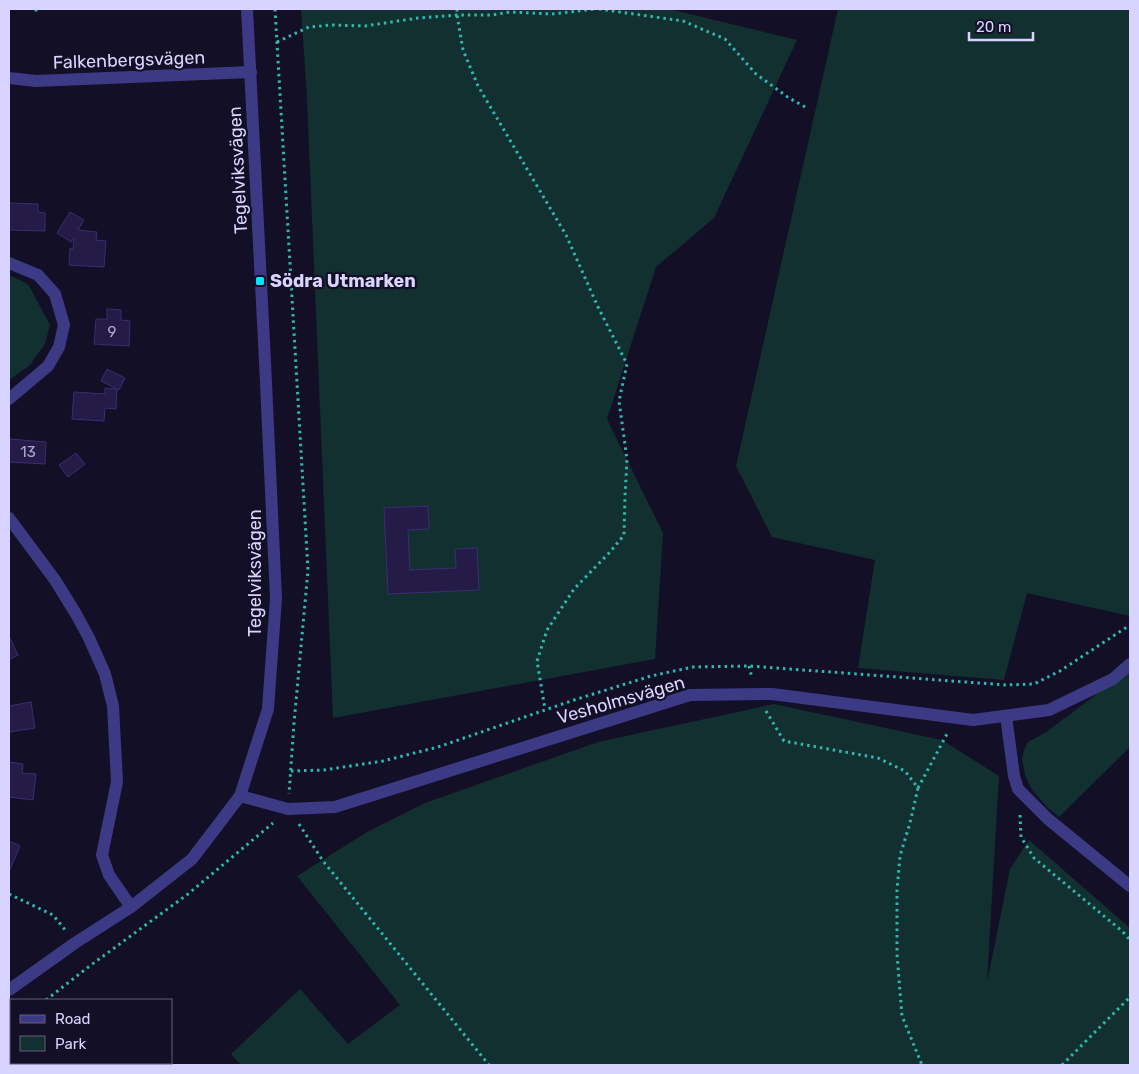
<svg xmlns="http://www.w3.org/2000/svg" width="1139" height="1074" font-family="Rubik,sans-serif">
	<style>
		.green { fill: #12302f }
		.building { fill: #241b47; stroke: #3b2d73 }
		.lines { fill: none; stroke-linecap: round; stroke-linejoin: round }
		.path { stroke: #2fb8b0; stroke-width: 3; stroke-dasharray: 2.5 4; stroke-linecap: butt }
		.minor { stroke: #3d3a85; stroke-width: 12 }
		.poi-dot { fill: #00e5ff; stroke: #130f26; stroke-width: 2 }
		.labels { text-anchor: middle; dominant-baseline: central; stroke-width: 4.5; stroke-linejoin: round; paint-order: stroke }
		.number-label { font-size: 15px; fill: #aca6d1 }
		.street-label { font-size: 18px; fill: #d9d4ff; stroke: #130f26 }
		.poi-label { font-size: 18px; font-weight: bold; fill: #d9d4ff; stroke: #130f26; text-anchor: start }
	</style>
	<rect width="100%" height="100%" fill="#130f26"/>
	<g class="green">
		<polygon points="301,9 669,9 797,40 714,218 656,267 607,419 663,533 655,659 333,718 307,99"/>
		<polygon points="838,9 1130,9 1130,616 1027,593 1004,680 858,668 875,560 772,537 736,466"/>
		<polygon points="9,275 28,284 50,325 45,344 29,366 9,380"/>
		<polygon points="1126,672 1130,672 1130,747 1059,817 1047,807 1032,790 1025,775 1022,759 1024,750 1028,742 1045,733"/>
		<polygon points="774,704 942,740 999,776 987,982 1010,869 1029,840 1130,928 1130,1065 241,1065 231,1054 300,989 348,1044 400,1005 297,876 367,832 425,803 598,742"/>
	</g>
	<g class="building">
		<polygon points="9,203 38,204 38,212 45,213 45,231 9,230"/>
		<polygon points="70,212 84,220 78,230 97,232 96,240 106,241 104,267 69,265 70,248 73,249 74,238 71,242 57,233"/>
		<polygon points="107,309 121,310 121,320 130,321 129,346 94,344 96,319 107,319"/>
		<polygon points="107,369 125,378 119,390 101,381"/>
		<polygon points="105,388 117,389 116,409 105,408 104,421 72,419 74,392 105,394"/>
		<polygon points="10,439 46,442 45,464 9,462"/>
		<polygon points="76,453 85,464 68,477 59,465"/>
		<polygon points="428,506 429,529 408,530 410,570 456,568 455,549 477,548 479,590 388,594 384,508"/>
		<polygon points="9,636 18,655 9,660"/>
		<polygon points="31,702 35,728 9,732 9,706"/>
		<polygon points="9,762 23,764 22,773 36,774 33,800 9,797"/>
		<polygon points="9,841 20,846 9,872"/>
		<polygon points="64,1063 73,1063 77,1065 63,1065"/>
		<polygon points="88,1063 106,1063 108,1065 86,1065"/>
	</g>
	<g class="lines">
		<g class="path">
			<polyline points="36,9 36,14"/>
			<polyline points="275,9 308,570 294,723 289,794"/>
			<polyline points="457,9 457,15 463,50 478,86 566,235 598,307 627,364 619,401 627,459 625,496 624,535 610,552 574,589 547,630 537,661 545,709"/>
			<polyline points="599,9 683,21 725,39 756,74 789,98 807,108"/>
			<polyline points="277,42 309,27 332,25 365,26 418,18 457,15 492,15 510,12 552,14 596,9"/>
			<polyline points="749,666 752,678"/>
			<polyline points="766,711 784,741 878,758 905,771 918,788 910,823 900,856 897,890 897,954 902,1016 922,1065"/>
			<polyline points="291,771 324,770 383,761 438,747 574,700 651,676 693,667 749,666 1006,685 1034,684 1060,671 1130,625"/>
			<polyline points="918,788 948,732"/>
			<polyline points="1020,815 1021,837 1034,858 1122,931 1130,940"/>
			<polyline points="299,824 323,861 489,1065"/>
			<polyline points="9,894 53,915 66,931"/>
			<polyline points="46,1000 91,965 188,894 273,823"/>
			<polyline points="9,1029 11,1027"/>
			<polyline points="1062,1065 1129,998 1130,995"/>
		</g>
		<g class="minor">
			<polyline points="9,78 36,81 251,72"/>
			<polyline points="9,263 38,275 55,294 64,325 59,347 48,366 9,399"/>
			<polyline points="9,518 55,580 76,614 89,638 105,674 113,706 117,782 102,855 109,875 131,907"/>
			<polyline points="1006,716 1014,776 1018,789 1048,819 1130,886"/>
			<polyline points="240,796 288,809 335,807 690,695 772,694 973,720 1049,710 1113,679 1130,664"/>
			<polyline points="9,990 75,943 131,907 192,859 240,796 268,709 276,598 265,362 247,9"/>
		</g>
	</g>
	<rect class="poi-dot" x="255" y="276" width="10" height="10" rx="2.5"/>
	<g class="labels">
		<g class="number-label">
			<text x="112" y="332">9</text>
			<text x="28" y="452">13</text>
		</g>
		<g class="street-label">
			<text transform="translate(129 60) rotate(-2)">Falkenbergsvägen</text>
			<text transform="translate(238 170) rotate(-93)">Tegelviksvägen</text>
			<text transform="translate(255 573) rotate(-90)">Tegelviksvägen</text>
			<text transform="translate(621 700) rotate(-16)">Vesholmsvägen</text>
		</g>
		<g class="poi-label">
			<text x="270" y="281">Södra Utmarken</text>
		</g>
	</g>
	<rect width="1139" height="1074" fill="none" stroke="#d9d4ff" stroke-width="20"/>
	<rect x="10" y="999" width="162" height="65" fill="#130f26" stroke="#625e7d"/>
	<rect x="20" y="1015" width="25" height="8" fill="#3d3a85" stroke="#625e7d"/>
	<text x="55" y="1024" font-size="15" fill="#d9d4ff">Road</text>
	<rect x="20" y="1036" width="25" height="15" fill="#12302f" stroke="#625e7d"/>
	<text x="55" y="1049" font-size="15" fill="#d9d4ff">Park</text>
	<path d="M969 32v8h64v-8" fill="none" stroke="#d9d4ff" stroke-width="2.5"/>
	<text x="976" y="32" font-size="15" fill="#d9d4ff" stroke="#130f26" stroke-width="4" paint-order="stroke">20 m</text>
</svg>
